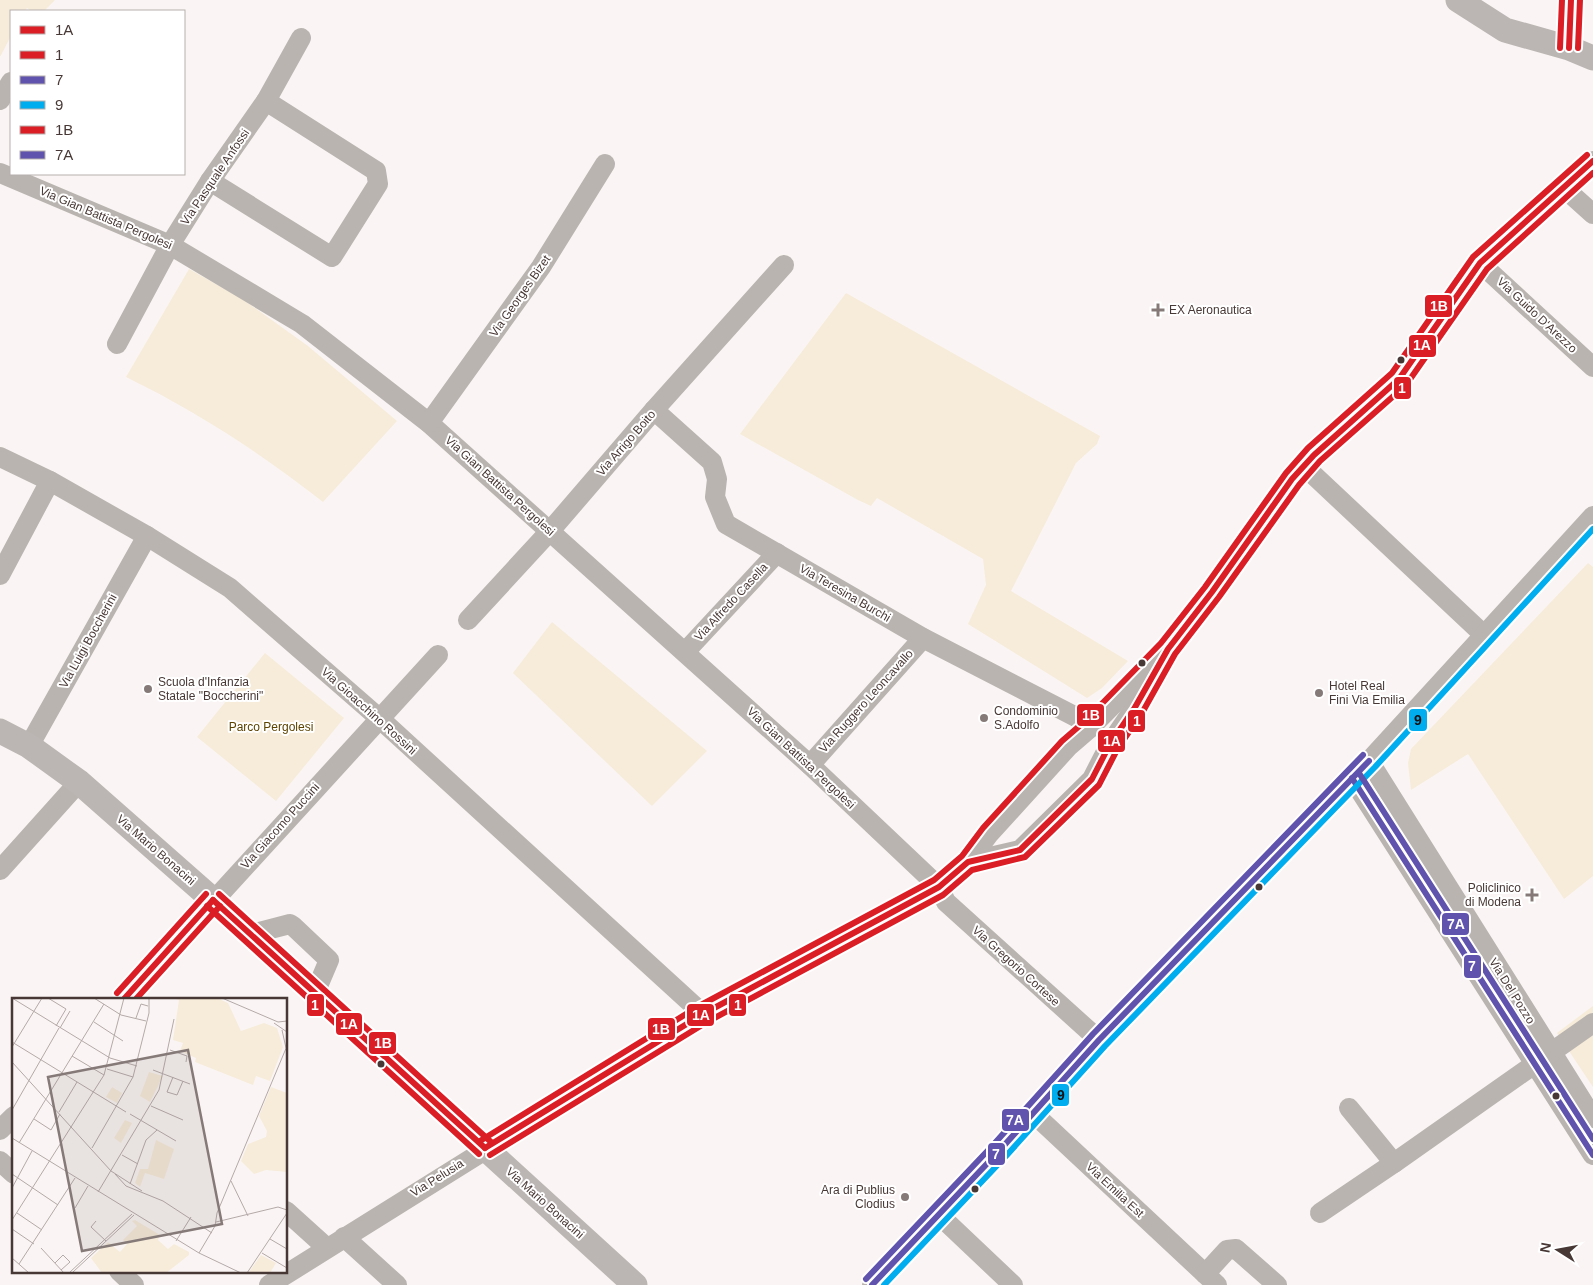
<svg xmlns="http://www.w3.org/2000/svg" width="1593" height="1285" font-family="Arial,sans-serif">
	<style>
		.green { fill: #f7ecda }
		.lines { fill: none; stroke-linecap: round; stroke-linejoin: round }
		.minor { stroke: #b9b4b0; stroke-width: 20 }
		.major { stroke: #bbb5b3; stroke-width: 25 }
		.bus-1-casing { stroke: #fff; stroke-width: 10 }
		.bus-2-casing { stroke: #fff; stroke-width: 10 }
		.bus-3-casing { stroke: #fff; stroke-width: 10 }
		.bus-4-casing { stroke: #fff; stroke-width: 10 }
		.bus-5-casing { stroke: #fff; stroke-width: 10 }
		.bus-6-casing { stroke: #fff; stroke-width: 10 }
		.bus-1 { stroke: #db1e26; stroke-width: 6 }
		.bus-2 { stroke: #db1e26; stroke-width: 6 }
		.bus-3 { stroke: #5f53ae; stroke-width: 6 }
		.bus-4 { stroke: #00adef; stroke-width: 6 }
		.bus-5 { stroke: #db1e26; stroke-width: 6 }
		.bus-6 { stroke: #5f53ae; stroke-width: 6 }
		.poi-dot { fill: #867a78; stroke: #fff; stroke-width: 2 }
		.bus-dot { fill: #483835; stroke: #fff; stroke-width: 2 }
		.labels { text-anchor: middle; dominant-baseline: central; stroke-width: 4; stroke-linejoin: round; paint-order: stroke }
		.street-label { font-size: 12px; fill: #483835; stroke: #fff }
		.poi-label { font-size: 12px; fill: #483835; stroke: #fff; text-anchor: start }
		.park-label { font-size: 12px; fill: #5d4300; stroke: #fff }
		.inset-road { fill: none; stroke: #b3a9a8; stroke-width: 1 }
		.view { fill: #867a78; fill-opacity: 0.15; stroke: #867a78; stroke-width: 2.5 }
		.inset-edge { fill: none; stroke: #483835; stroke-width: 2.5 }
		.line-badge { stroke: #fff; stroke-width: 2 }
		.badge-label { font-size: 14px; text-anchor: middle; font-weight: bold; fill: #fff }
		.pale-badge-label { font-size: 14px; text-anchor: middle; font-weight: bold; fill: #111 }
	</style>
	<rect width="100%" height="100%" fill="#faf5f4"/>
	<g class="green">
		<polygon points="0,0 55,0 44,11 32,11 27,8 25,11 11,11 11,36 0,57"/>
		<path d="M189,269L241,298L308,346L397,421L323,502C262,454 196,411 126,377Z"/>
		<polygon points="846,293 1100,436 1097,444 1076,463 1011,591 1128,661 1102,688 1087,698 968,624 986,585 983,559 877,498 871,506 858,500 740,434"/>
		<polygon points="1588,563 1593,567 1593,876 1564,899 1468,754 1411,790 1408,763 1411,749"/>
		<polygon points="552,622 707,751 652,806 513,673"/>
		<polygon points="265,653 344,718 276,801 197,737"/>
		<polygon points="1593,1006 1593,1087 1557,1033"/>
	</g>
	<g class="lines">
		<g class="minor">
			<polyline points="1569,48 1571,0"/>
			<polyline points="0,100 11,82"/>
			<polyline points="0,173 170,245 302,324 429,423 810,765 939,887 946,902 1099,1040"/>
			<polyline points="210,181 332,257 378,184 376,171 266,101"/>
			<polyline points="1563,187 1593,214"/>
			<polyline points="1480,263 1593,367"/>
			<polyline points="117,344 170,245 210,181 266,101 301,38"/>
			<polyline points="654,410 712,462 717,479 715,497 726,524 923,638 1080,719 1090,728"/>
			<polyline points="429,423 541,267 605,164"/>
			<polyline points="0,457 50,481 147,536 230,588 379,718 703,1014"/>
			<polyline points="1304,466 1484,635"/>
			<polyline points="0,575 50,481"/>
			<polyline points="468,620 550,531 654,410 784,265"/>
			<polyline points="685,652 777,553"/>
			<polyline points="29,746 147,536"/>
			<polyline points="1369,761 1593,1118"/>
			<polyline points="810,765 923,638"/>
			<polyline points="1352,778 1593,1155"/>
			<polyline points="968,862 1020,850 1092,779 1110,744 1134,709 1168,649 1212,592 1292,479 1314,455 1399,379 1480,263 1593,161"/>
			<polyline points="0,870 79,782"/>
			<polyline points="251,934 290,924 293,926 329,960 315,993"/>
			<polyline points="124,999 438,655"/>
			<polyline points="1349,1108 1394,1163 1593,1023"/>
			<polyline points="1033,1113 1217,1285"/>
			<polyline points="0,1130 14,1116"/>
			<polyline points="0,1161 14,1174"/>
			<polyline points="286,1211 327,1248"/>
			<polyline points="1320,1213 1394,1163"/>
			<polyline points="938,1214 1013,1285"/>
			<polyline points="344,1237 397,1285"/>
			<polyline points="119,1271 134,1285"/>
			<polyline points="1205,1274 1227,1250 1236,1249 1277,1285"/>
			<polyline points="269,1285 703,1014 939,887 968,862 989,834 1068,747 1090,728 1168,649"/>
			<polyline points="872,1285 1000,1150 1099,1040 1369,761 1593,516"/>
		</g>
		<g class="major">
			<polyline points="1458,0 1505,30 1569,48 1593,58"/>
			<polyline points="0,731 29,746 79,782 213,900 635,1285"/>
		</g>
		<defs>
			<g id="bus-1">
				<polyline points="1569,48 1571,0"/>
				<polyline points="213,900 485,1148"/>
				<polyline points="124,999 213,900"/>
				<polyline points="485,1148 703,1014 939,887 968,862 1020,850 1092,779 1110,744 1134,709 1168,649 1212,592 1292,479 1314,455 1399,379 1480,263 1593,161"/>
			</g>
			<g id="bus-2">
				<polyline points="1578,48 1580,0"/>
				<polyline points="207,906 479,1154"/>
				<polyline points="136,999 220,906"/>
				<polyline points="490,1155 707,1022 943,895 972,870 1025,857 1099,785 1118,748 1142,713 1175,654 1219,597 1299,485 1320,461 1406,385 1487,269 1593,173"/>
			</g>
			<g id="bus-3">
				<polyline points="1352,778 1593,1155"/>
				<polyline points="872,1285 1000,1150 1099,1040 1369,761"/>
			</g>
			<polyline id="bus-4" points="884,1285 1006,1156 1105,1046 1375,767 1593,529"/>
			<g id="bus-5">
				<polyline points="1560,48 1562,0"/>
				<polyline points="219,894 491,1142"/>
				<polyline points="117,993 206,894"/>
				<polyline points="480,1141 699,1006 934,880 962,856 983,828 1062,741 1084,722 1161,643 1205,587 1286,473 1308,448 1392,373 1473,257 1587,155"/>
			</g>
			<g id="bus-6">
				<polyline points="1359,773 1593,1139"/>
				<polyline points="866,1279 994,1144 1093,1034 1363,755"/>
			</g>
		</defs>
		<use href="#bus-1" class="bus-1-casing"/>
		<use href="#bus-2" class="bus-2-casing"/>
		<use href="#bus-3" class="bus-3-casing"/>
		<use href="#bus-4" class="bus-4-casing"/>
		<use href="#bus-5" class="bus-5-casing"/>
		<use href="#bus-6" class="bus-6-casing"/>
		<use href="#bus-1" class="bus-1"/>
		<use href="#bus-2" class="bus-2"/>
		<use href="#bus-3" class="bus-3"/>
		<use href="#bus-4" class="bus-4"/>
		<use href="#bus-5" class="bus-5"/>
		<use href="#bus-6" class="bus-6"/>
	</g>
	<g class="poi-dot">
		<path d="M1155.5 302.5h5v5h5v5h-5v5h-5v-5h-5v-5h5z"/>
		<circle cx="148" cy="689" r="5"/>
		<circle cx="1319" cy="693" r="5"/>
		<circle cx="984" cy="718" r="5"/>
		<path d="M1529.5 887.5h5v5h5v5h-5v5h-5v-5h-5v-5h5z"/>
		<circle cx="905" cy="1197" r="5"/>
	</g>
	<g class="bus-dot">
		<circle cx="1401" cy="360" r="4.5"/>
		<circle cx="1142" cy="663" r="4.5"/>
		<circle cx="1259" cy="887" r="4.5"/>
		<circle cx="381" cy="1064" r="4.5"/>
		<circle cx="1556" cy="1096" r="4.5"/>
		<circle cx="975" cy="1189" r="4.5"/>
	</g>
	<g class="labels">
		<g class="street-label">
			<text transform="translate(215 177) rotate(-56)">Via Pasquale Anfossi</text>
			<text transform="translate(106 218) rotate(23)">Via Gian Battista Pergolesi</text>
			<text transform="translate(520 296) rotate(-55)">Via Georges Bizet</text>
			<text transform="translate(1537 315) rotate(43)">Via Guido D'Arezzo</text>
			<text transform="translate(626 443) rotate(-49)">Via Arrigo Boito</text>
			<text transform="translate(500 486) rotate(42)">Via Gian Battista Pergolesi</text>
			<text transform="translate(845 593) rotate(30)">Via Teresina Burchi</text>
			<text transform="translate(731 602) rotate(-47)">Via Alfredo Casella</text>
			<text transform="translate(88 641) rotate(-61)">Via Luigi Boccherini</text>
			<text transform="translate(866 701) rotate(-48)">Via Ruggero Leoncavallo</text>
			<text transform="translate(369 711) rotate(42)">Via Gioacchino Rossini</text>
			<text transform="translate(801 758) rotate(43)">Via Gian Battista Pergolesi</text>
			<text transform="translate(280 826) rotate(-48)">Via Giacomo Puccini</text>
			<text transform="translate(156 850) rotate(41)">Via Mario Bonacini</text>
			<text transform="translate(1016 966) rotate(42)">Via Gregorio Cortese</text>
			<text transform="translate(1512 991) rotate(58)">Via Del Pozzo</text>
			<text transform="translate(437 1178) rotate(-32)">Via Pelusia</text>
			<text transform="translate(1115 1190) rotate(43)">Via Emilia Est</text>
			<text transform="translate(545 1203) rotate(42)">Via Mario Bonacini</text>
		</g>
		<g class="poi-label">
			<text x="1169" y="310">EX Aeronautica</text>
			<text x="158" y="682">Scuola d'Infanzia<tspan x="158" dy="14">Statale "Boccherini"</tspan></text>
			<text x="1329" y="686">Hotel Real<tspan x="1329" dy="14">Fini Via Emilia</tspan></text>
			<text x="994" y="711">Condominio<tspan x="994" dy="14">S.Adolfo</tspan></text>
			<text x="1521" y="888" text-anchor="end">Policlinico<tspan x="1521" dy="14">di Modena</tspan></text>
			<text x="895" y="1190" text-anchor="end">Ara di Publius<tspan x="895" dy="14">Clodius</tspan></text>
		</g>
		<g class="park-label">
			<text x="271" y="727">Parco Pergolesi</text>
		</g>
	</g>
	<g transform="translate(12 998)">
		<rect width="275" height="275" fill="#faf5f4"/>
		<path d="M159,0H205L216,5L229,33L252,25L265,30L271,49L258,83L244,78L241,87L183,64L184,60L168,53L171,45L161,42L167,2ZM137,74L151,78L138,104L128,98ZM100,89L110,95L105,105L94,99ZM259,89L275,95V174L254,172L242,176L229,163L236,146L254,139L255,133L247,118ZM113,122L120,125L109,145L102,140ZM144,142L162,151L152,181L133,175L128,189L123,185L128,171H136ZM123,222L148,237L146,242L156,251L162,246L177,254V257L154,275H90L79,260L96,244L108,254L115,246L111,242L125,228L120,223ZM249,257L264,265L258,275L237,274Z" fill="#f7ecda"/>
		<path class="inset-road" d="M0,0L98,60L125,68M36,0L54,11L44,28M82,0L109,17L134,23M210,0L266,24L275,23M124,20L129,6L136,8M82,24L111,43M262,25L275,34M48,30L58,13M270,32L274,50M0,44L114,114M0,49L30,0M158,52L175,58L174,64M60,58L92,77M0,64L99,173L130,193M95,71L121,79M141,72L178,86M161,79L155,94L165,97L171,83M139,108L171,122M0,112L47,30M47,114L65,84M118,116L164,143M22,121L39,132L48,116M0,140L187,255M7,145L92,6M80,150L121,79L137,15V0M110,157L126,166M0,176L46,207M103,176L114,188L151,203L200,235M219,183L236,218M118,186L134,142L145,132M0,190L20,153M86,194L147,92L162,21M63,210L76,188M5,215L30,232M0,222L92,77L112,0M84,223L79,229L94,243M204,224L266,209L275,212M0,231L22,246M258,241L275,251M164,243L179,219M29,250L52,275M250,255L275,270M0,260L17,275M43,265L51,257L58,264L49,272M7,266L63,180M61,274L122,217M57,275L120,216M229,275L187,255L203,228L205,215L275,48M235,275L275,215"/>
		<path class="view" d="M176,52L210,226L70,253L36,79Z"/>
		<rect width="275" height="275" class="inset-edge"/>
	</g>
	<g class="line-badge">
		<rect x="1424" y="294" width="29" height="24" rx="5" fill="#db1e26"/>
		<rect x="1408" y="334" width="29" height="24" rx="5" fill="#db1e26"/>
		<rect x="1393" y="376" width="19" height="24" rx="5" fill="#db1e26"/>
		<rect x="1076" y="703" width="29" height="24" rx="5" fill="#db1e26"/>
		<rect x="1408" y="708" width="20" height="24" rx="5" fill="#00adef"/>
		<rect x="1127" y="709" width="19" height="24" rx="5" fill="#db1e26"/>
		<rect x="1097" y="729" width="29" height="24" rx="5" fill="#db1e26"/>
		<rect x="1441" y="912" width="29" height="24" rx="5" fill="#5f53ae"/>
		<rect x="1463" y="954" width="19" height="25" rx="5" fill="#5f53ae"/>
		<rect x="306" y="993" width="19" height="24" rx="5" fill="#db1e26"/>
		<rect x="728" y="993" width="19" height="24" rx="5" fill="#db1e26"/>
		<rect x="686" y="1003" width="29" height="24" rx="5" fill="#db1e26"/>
		<rect x="335" y="1012" width="28" height="24" rx="5" fill="#db1e26"/>
		<rect x="647" y="1017" width="29" height="24" rx="5" fill="#db1e26"/>
		<rect x="368" y="1031" width="29" height="24" rx="5" fill="#db1e26"/>
		<rect x="1051" y="1083" width="19" height="24" rx="5" fill="#00adef"/>
		<rect x="1001" y="1108" width="29" height="24" rx="5" fill="#5f53ae"/>
		<rect x="987" y="1142" width="19" height="24" rx="5" fill="#5f53ae"/>
	</g>
	<g class="badge-label">
		<text x="1439" y="311">1B</text>
		<text x="1422" y="350">1A</text>
		<text x="1402" y="393">1</text>
		<text x="1091" y="720">1B</text>
		<text x="1137" y="726">1</text>
		<text x="1112" y="746">1A</text>
		<text x="1456" y="929">7A</text>
		<text x="1472" y="971">7</text>
		<text x="315" y="1010">1</text>
		<text x="738" y="1010">1</text>
		<text x="701" y="1020">1A</text>
		<text x="349" y="1029">1A</text>
		<text x="661" y="1034">1B</text>
		<text x="383" y="1048">1B</text>
		<text x="1015" y="1125">7A</text>
		<text x="996" y="1159">7</text>
	</g>
	<g class="pale-badge-label">
		<text x="1418" y="725">9</text>
		<text x="1061" y="1100">9</text>
	</g>
	<rect x="10" y="10" width="175" height="165" fill="#ffffff" stroke="#b6afae"/>
	<rect x="20" y="26" width="25" height="8" fill="#db1e26" stroke="#b6afae"/>
	<text x="55" y="35" font-size="15" fill="#483835">1A</text>
	<rect x="20" y="51" width="25" height="8" fill="#db1e26" stroke="#b6afae"/>
	<text x="55" y="60" font-size="15" fill="#483835">1</text>
	<rect x="20" y="76" width="25" height="8" fill="#5f53ae" stroke="#b6afae"/>
	<text x="55" y="85" font-size="15" fill="#483835">7</text>
	<rect x="20" y="101" width="25" height="8" fill="#00adef" stroke="#b6afae"/>
	<text x="55" y="110" font-size="15" fill="#483835">9</text>
	<rect x="20" y="126" width="25" height="8" fill="#db1e26" stroke="#b6afae"/>
	<text x="55" y="135" font-size="15" fill="#483835">1B</text>
	<rect x="20" y="151" width="25" height="8" fill="#5f53ae" stroke="#b6afae"/>
	<text x="55" y="160" font-size="15" fill="#483835">7A</text>
	<g transform="translate(1558 1250) rotate(281)" stroke="#ffffff" stroke-width="4" paint-order="stroke">
	<path d="M0-4L9 19L0 12L-9 19Z" fill="#483835"/>
	<text y="-8" font-size="14" font-weight="bold" text-anchor="middle" fill="#483835">N</text>
	</g>
</svg>
